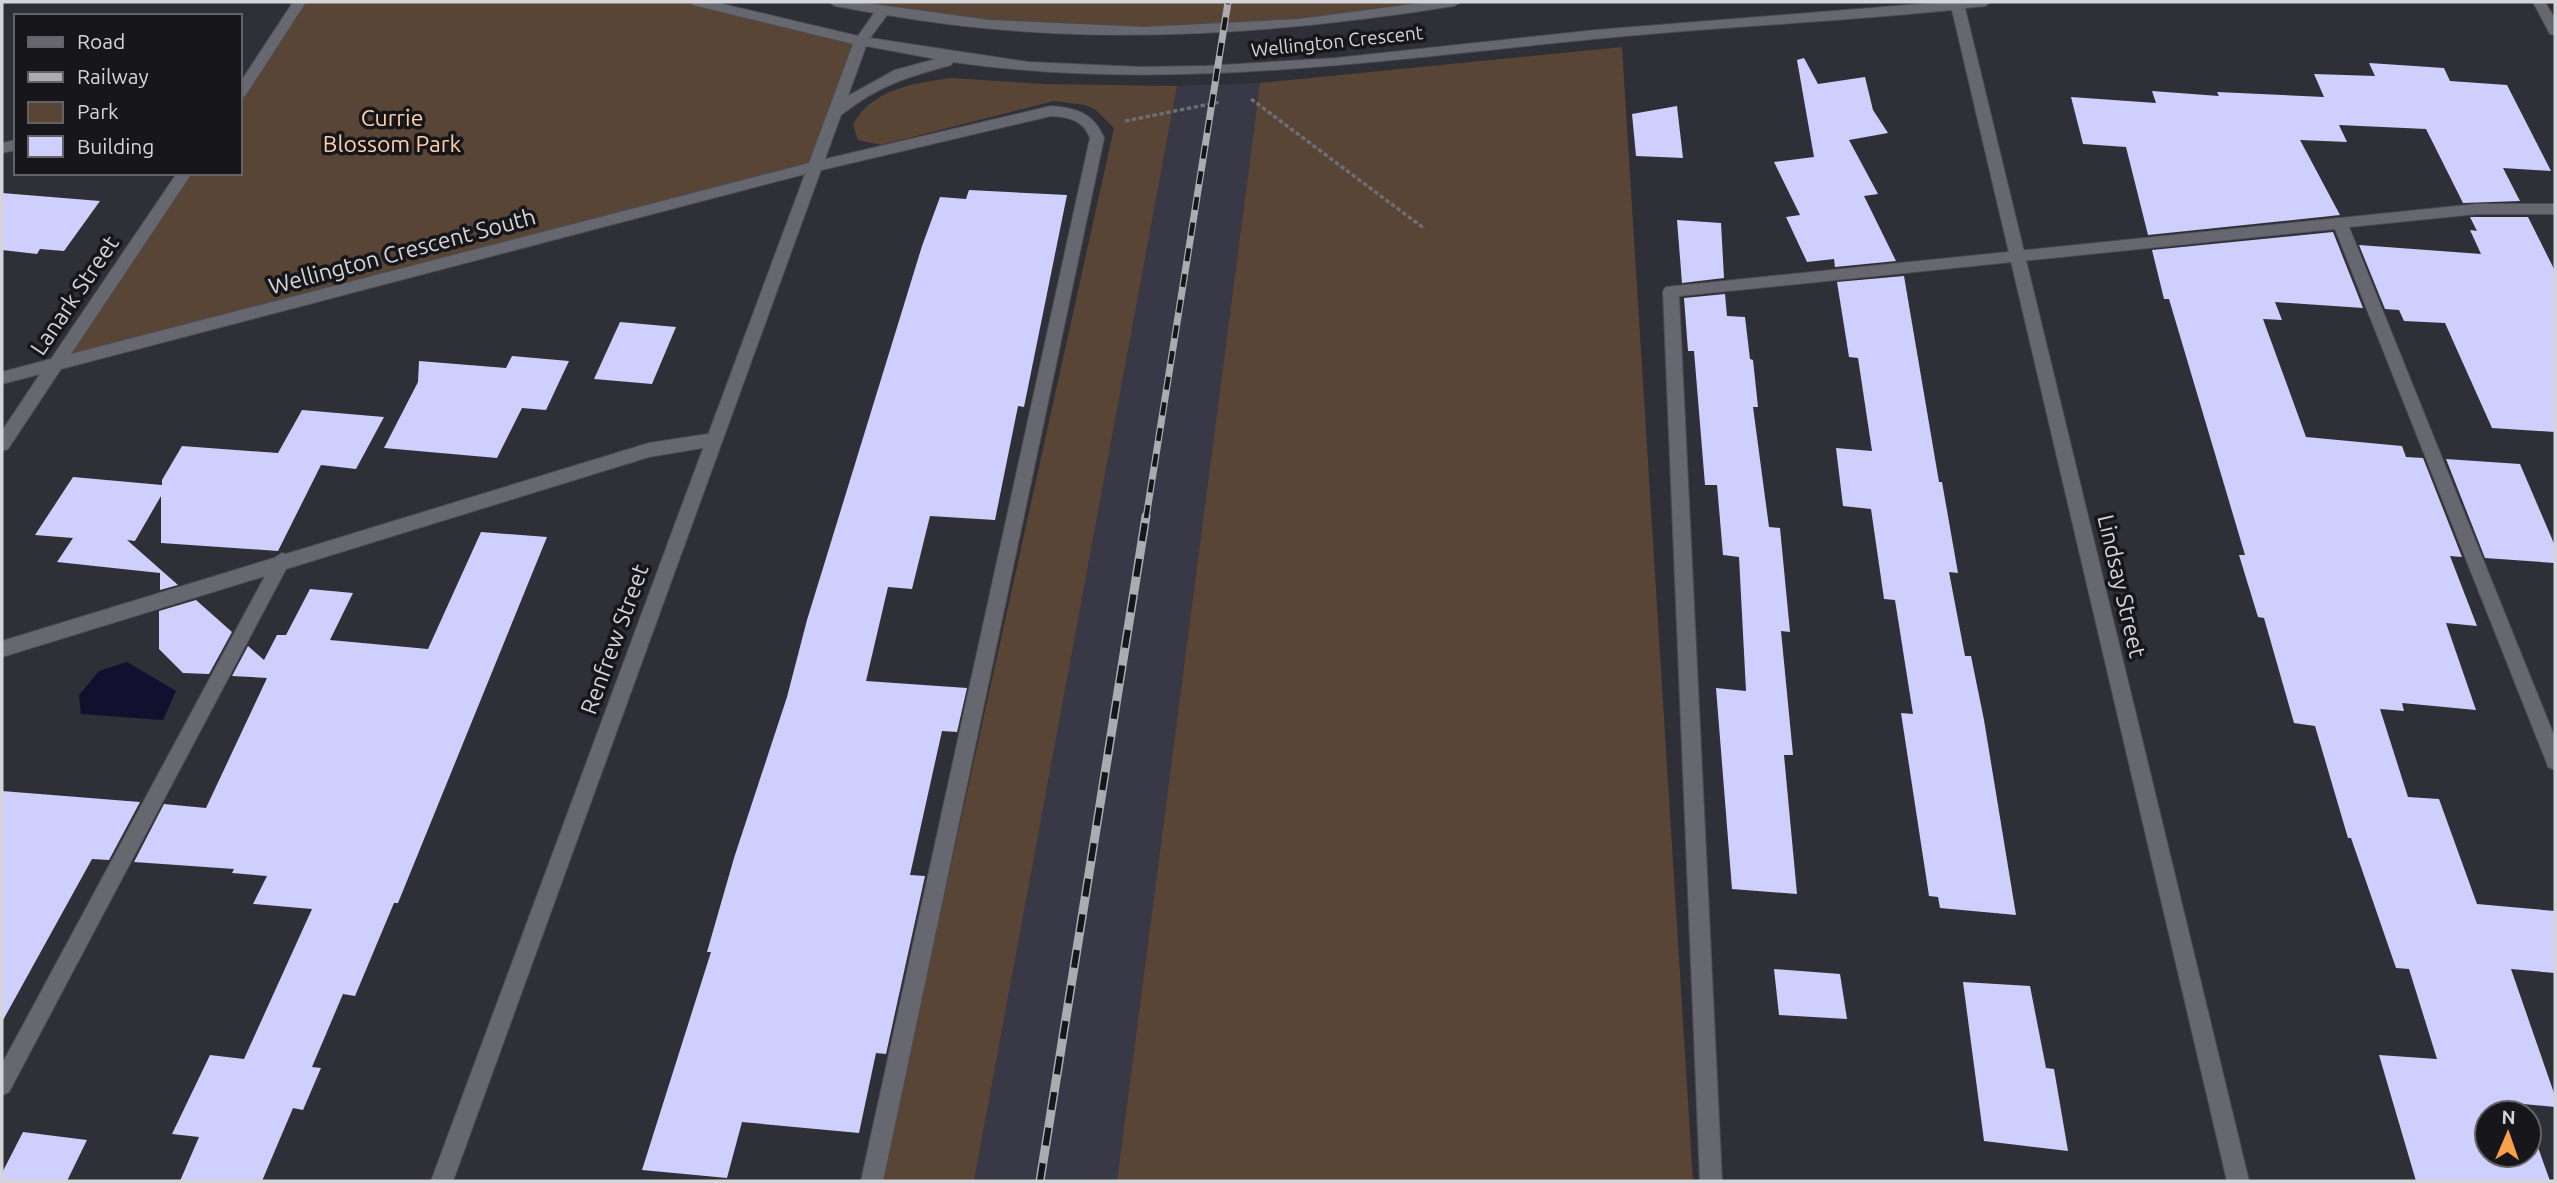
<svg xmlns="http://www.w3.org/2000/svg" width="2557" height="1183" font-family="Ubuntu,sans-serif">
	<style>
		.built { fill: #383846 }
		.green { fill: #594535 }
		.water { fill: #120f2f }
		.building { fill: #cecffc }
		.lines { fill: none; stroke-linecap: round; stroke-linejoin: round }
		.service-casing { stroke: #4c4c52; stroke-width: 2 }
		.minor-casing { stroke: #4c4c52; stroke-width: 2 }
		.path { stroke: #6d6d74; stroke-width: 3.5; stroke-dasharray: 4.5 2.5; stroke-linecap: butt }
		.service { fill: #676770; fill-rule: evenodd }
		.minor { fill: #676770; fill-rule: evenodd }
		.rail-far1-casing { stroke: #ababb1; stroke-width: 7 }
		.rail-casing { stroke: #ababb1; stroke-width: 9 }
		.rail-far1 { stroke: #17171b; stroke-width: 4.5; stroke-dasharray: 13; stroke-linecap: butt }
		.rail { stroke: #17171b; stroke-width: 6; stroke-dasharray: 18; stroke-linecap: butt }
		.labels { text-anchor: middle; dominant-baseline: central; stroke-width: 7; stroke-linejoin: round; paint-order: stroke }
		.far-street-label { font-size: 19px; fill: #d4d4d9; stroke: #17171b }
		.park-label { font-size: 23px; fill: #ffd0a9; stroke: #17171b }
		.street-label { font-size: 23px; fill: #d4d4d9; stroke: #17171b }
	</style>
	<rect width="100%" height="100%" fill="#2f2f37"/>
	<polygon class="built" points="1260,83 1117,1181 974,1181 1177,86"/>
	<g class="green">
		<polygon points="299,2 698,2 861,41 813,167 52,367 185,173 240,173 240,93"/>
		<polygon points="835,2 1454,2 1359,16 1119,32 883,11"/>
		<polygon points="1622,47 1693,1181 1117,1181 1260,83"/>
		<path d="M951,78L1045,84L1177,86L974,1181H881L1114,128L1096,110L1085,105L1054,101L881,145L858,140L853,125C871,89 915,83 951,78Z"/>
	</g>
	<polygon class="water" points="127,662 176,691 163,720 81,714 79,695 99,671"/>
	<g class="building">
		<polygon points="1804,58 1818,84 1865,77 1873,110 1888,133 1849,140 1878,194 1864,196 1896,261 1835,267 1834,259 1807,262 1786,217 1800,215 1774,162 1814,157 1797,60"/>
		<polygon points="2369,63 2444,68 2450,81 2507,85 2551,171 2503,168 2520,201 2463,203 2426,129 2339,125 2347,142 2300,140 2340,215 2148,235 2126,147 2083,144 2071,97 2156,103 2152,91 2219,96 2217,92 2324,97 2314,74 2375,76"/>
		<polygon points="1677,106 1683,158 1636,156 1632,114"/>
		<polygon points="969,190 1067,195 1024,407 1018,406 995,520 930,516 912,589 888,587 866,681 967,688 957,732 942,731 910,875 925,876 886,1054 876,1053 859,1133 742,1122 727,1178 642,1170 711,952 707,952 734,858 787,697 807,620 922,246 940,197 966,199"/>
		<polygon points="2,193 100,201 64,251 40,249 37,254 2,250"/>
		<polygon points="2470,217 2528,217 2555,271 2555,432 2492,428 2445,323 2404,321 2399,310 2385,309 2359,245 2481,254 2470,230 2477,231"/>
		<polygon points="1677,220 1721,223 1724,278 1682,283"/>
		<polygon points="2333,232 2363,308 2275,302 2282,320 2263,319 2306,437 2402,446 2406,457 2423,458 2462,557 2450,556 2477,626 2446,623 2476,710 2402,703 2404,711 2380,709 2408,797 2439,799 2477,904 2555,911 2555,973 2511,969 2555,1096 2555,1107 2523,1104 2526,1113 2487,1113 2487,1155 2529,1155 2529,1122 2550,1181 2416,1181 2379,1055 2437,1059 2409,969 2396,968 2351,838 2348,838 2315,726 2294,723 2264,618 2258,617 2239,555 2245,555 2169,299 2164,299 2152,250"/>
		<polygon points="1904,276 1939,482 1942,482 1958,573 1949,572 1965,656 1971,656 1984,720 2016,915 1940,908 1938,897 1929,896 1901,713 1913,714 1895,600 1884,599 1871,509 1843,506 1836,448 1872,451 1858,358 1849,357 1837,282"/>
		<polygon points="1725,294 1727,316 1745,317 1750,359 1753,360 1758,407 1753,407 1769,527 1780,528 1790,632 1781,631 1793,755 1784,755 1797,894 1732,889 1716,688 1746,691 1739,557 1723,555 1717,485 1705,485 1694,351 1688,351 1684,298"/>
		<polygon points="620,322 676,327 652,384 594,379"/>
		<polygon points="512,356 569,361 546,410 522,408 497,458 384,448 418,382 419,361 506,368"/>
		<polygon points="302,410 384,417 356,469 321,465 278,551 161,543 161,496 135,541 127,540 178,585 160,590 160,573 57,562 73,538 35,535 73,477 162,485 162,480 182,446 278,453"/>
		<polygon points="2446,459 2520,464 2555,546 2555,563 2485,558"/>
		<polygon points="481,532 547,537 398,903 394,903 355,996 343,994 312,1067 321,1068 303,1110 293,1108 262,1181 180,1181 199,1137 172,1134 210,1055 244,1059 312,909 253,904 267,876 232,873 234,869 134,862 164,804 206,808 267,678 232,676 248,646 264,660 277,635 286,635 310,589 353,593 330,640 428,649"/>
		<polygon points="196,600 232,632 209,674 183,673 159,649 159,611"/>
		<polygon points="2,791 140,802 109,860 92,859 2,1022"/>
		<polygon points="1774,969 1840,974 1847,1019 1779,1015"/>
		<polygon points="1963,982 2030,986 2046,1068 2054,1069 2068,1151 1984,1141"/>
		<polygon points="23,1132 87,1140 67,1181 2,1181 2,1173"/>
	</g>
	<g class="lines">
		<defs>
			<g id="service">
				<path d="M1051,106C1076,108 1094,113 1104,138L883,1181H861L1090,138C1083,120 1069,117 1051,116L813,172L806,167L813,162Z"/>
				<polygon points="16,140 16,150 2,153 2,143"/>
				<polygon points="2477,204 2555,204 2555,214 2477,214 2349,227 2555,738 2555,770 2548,767 2546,761 2335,229 1679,296 1722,1181 1700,1181 1663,291 1666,287"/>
				<polygon points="714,433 722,440 720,445 649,457 286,569 9,1092 2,1095 2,1064 265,576 2,657 2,641 274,558 282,553 286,554 649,443"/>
			</g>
			<g id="minor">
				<polygon points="293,2 306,2 245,96 240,98 240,83"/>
				<path d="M692,2H714L858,36L874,13L835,6L829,2H859L989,20L1144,27L1299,19L1428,2H1461L1454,6C1266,36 1075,48 887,15L870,38L1028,62L1141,67L1206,66L1336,58L1596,30L1945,2H1991L1985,6L1965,8L2249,1181H2227L1952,10C1833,22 1713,27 1594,39C1380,60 1168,93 953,62L951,65C904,78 880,85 841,115L453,1181H431L805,174L61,369L8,449L2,451V431L40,374L2,384V372L51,359L177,173H192L71,354L809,163L853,44L693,5ZM866,46L936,59L895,70L848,96Z"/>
				<polygon points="2533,2 2545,2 2555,19 2555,35 2550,34"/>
			</g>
		</defs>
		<use href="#service" class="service-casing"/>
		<use href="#minor" class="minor-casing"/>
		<g class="path">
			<polyline points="1251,99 1425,229"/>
			<polyline points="1125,121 1220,102"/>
		</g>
		<use href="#service" class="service"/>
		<use href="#minor" class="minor"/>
		<defs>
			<polyline id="rail-far1" points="1146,518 1228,2"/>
			<polyline id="rail" points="1040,1181 1146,516"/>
		</defs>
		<use href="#rail-far1" class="rail-far1-casing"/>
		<use href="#rail" class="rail-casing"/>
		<use href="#rail-far1" class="rail-far1"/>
		<use href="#rail" class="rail"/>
	</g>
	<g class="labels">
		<g class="far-street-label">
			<text transform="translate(1337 41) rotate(-6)">Wellington Crescent</text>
		</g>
		<g class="park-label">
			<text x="392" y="117">Currie<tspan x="392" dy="26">Blossom Park</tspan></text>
		</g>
		<g class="street-label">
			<text transform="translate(402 251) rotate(-15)">Wellington Crescent South</text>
			<text transform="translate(74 295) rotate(-56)">Lanark Street</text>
			<text transform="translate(2122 586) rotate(77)">Lindsay Street</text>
			<text transform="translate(614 639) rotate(-70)">Renfrew Street</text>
		</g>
	</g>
	<rect width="2557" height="1183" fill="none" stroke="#d4d4d9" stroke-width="7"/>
	<rect x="14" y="14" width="228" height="161" fill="#17171b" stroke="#636367" stroke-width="2"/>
	<rect x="28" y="37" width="35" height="10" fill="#676770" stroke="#636367" stroke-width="2"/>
	<text x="77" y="49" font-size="21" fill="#d4d4d9">Road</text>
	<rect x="28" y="72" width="35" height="10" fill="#ababb1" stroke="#636367" stroke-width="2"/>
	<text x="77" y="84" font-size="21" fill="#d4d4d9">Railway</text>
	<rect x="28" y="102" width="35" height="21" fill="#594535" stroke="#636367" stroke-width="2"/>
	<text x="77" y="119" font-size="21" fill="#d4d4d9">Park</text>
	<rect x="28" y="136" width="35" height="21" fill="#cecffc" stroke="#636367" stroke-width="2"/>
	<text x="77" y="154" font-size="21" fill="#d4d4d9">Building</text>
	<g transform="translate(2508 1134) rotate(2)"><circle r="33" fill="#17171b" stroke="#636367" stroke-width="2"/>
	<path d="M0-5L12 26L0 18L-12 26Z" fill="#f8a04b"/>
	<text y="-10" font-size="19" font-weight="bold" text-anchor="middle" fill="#d4d4d9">N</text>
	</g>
</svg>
